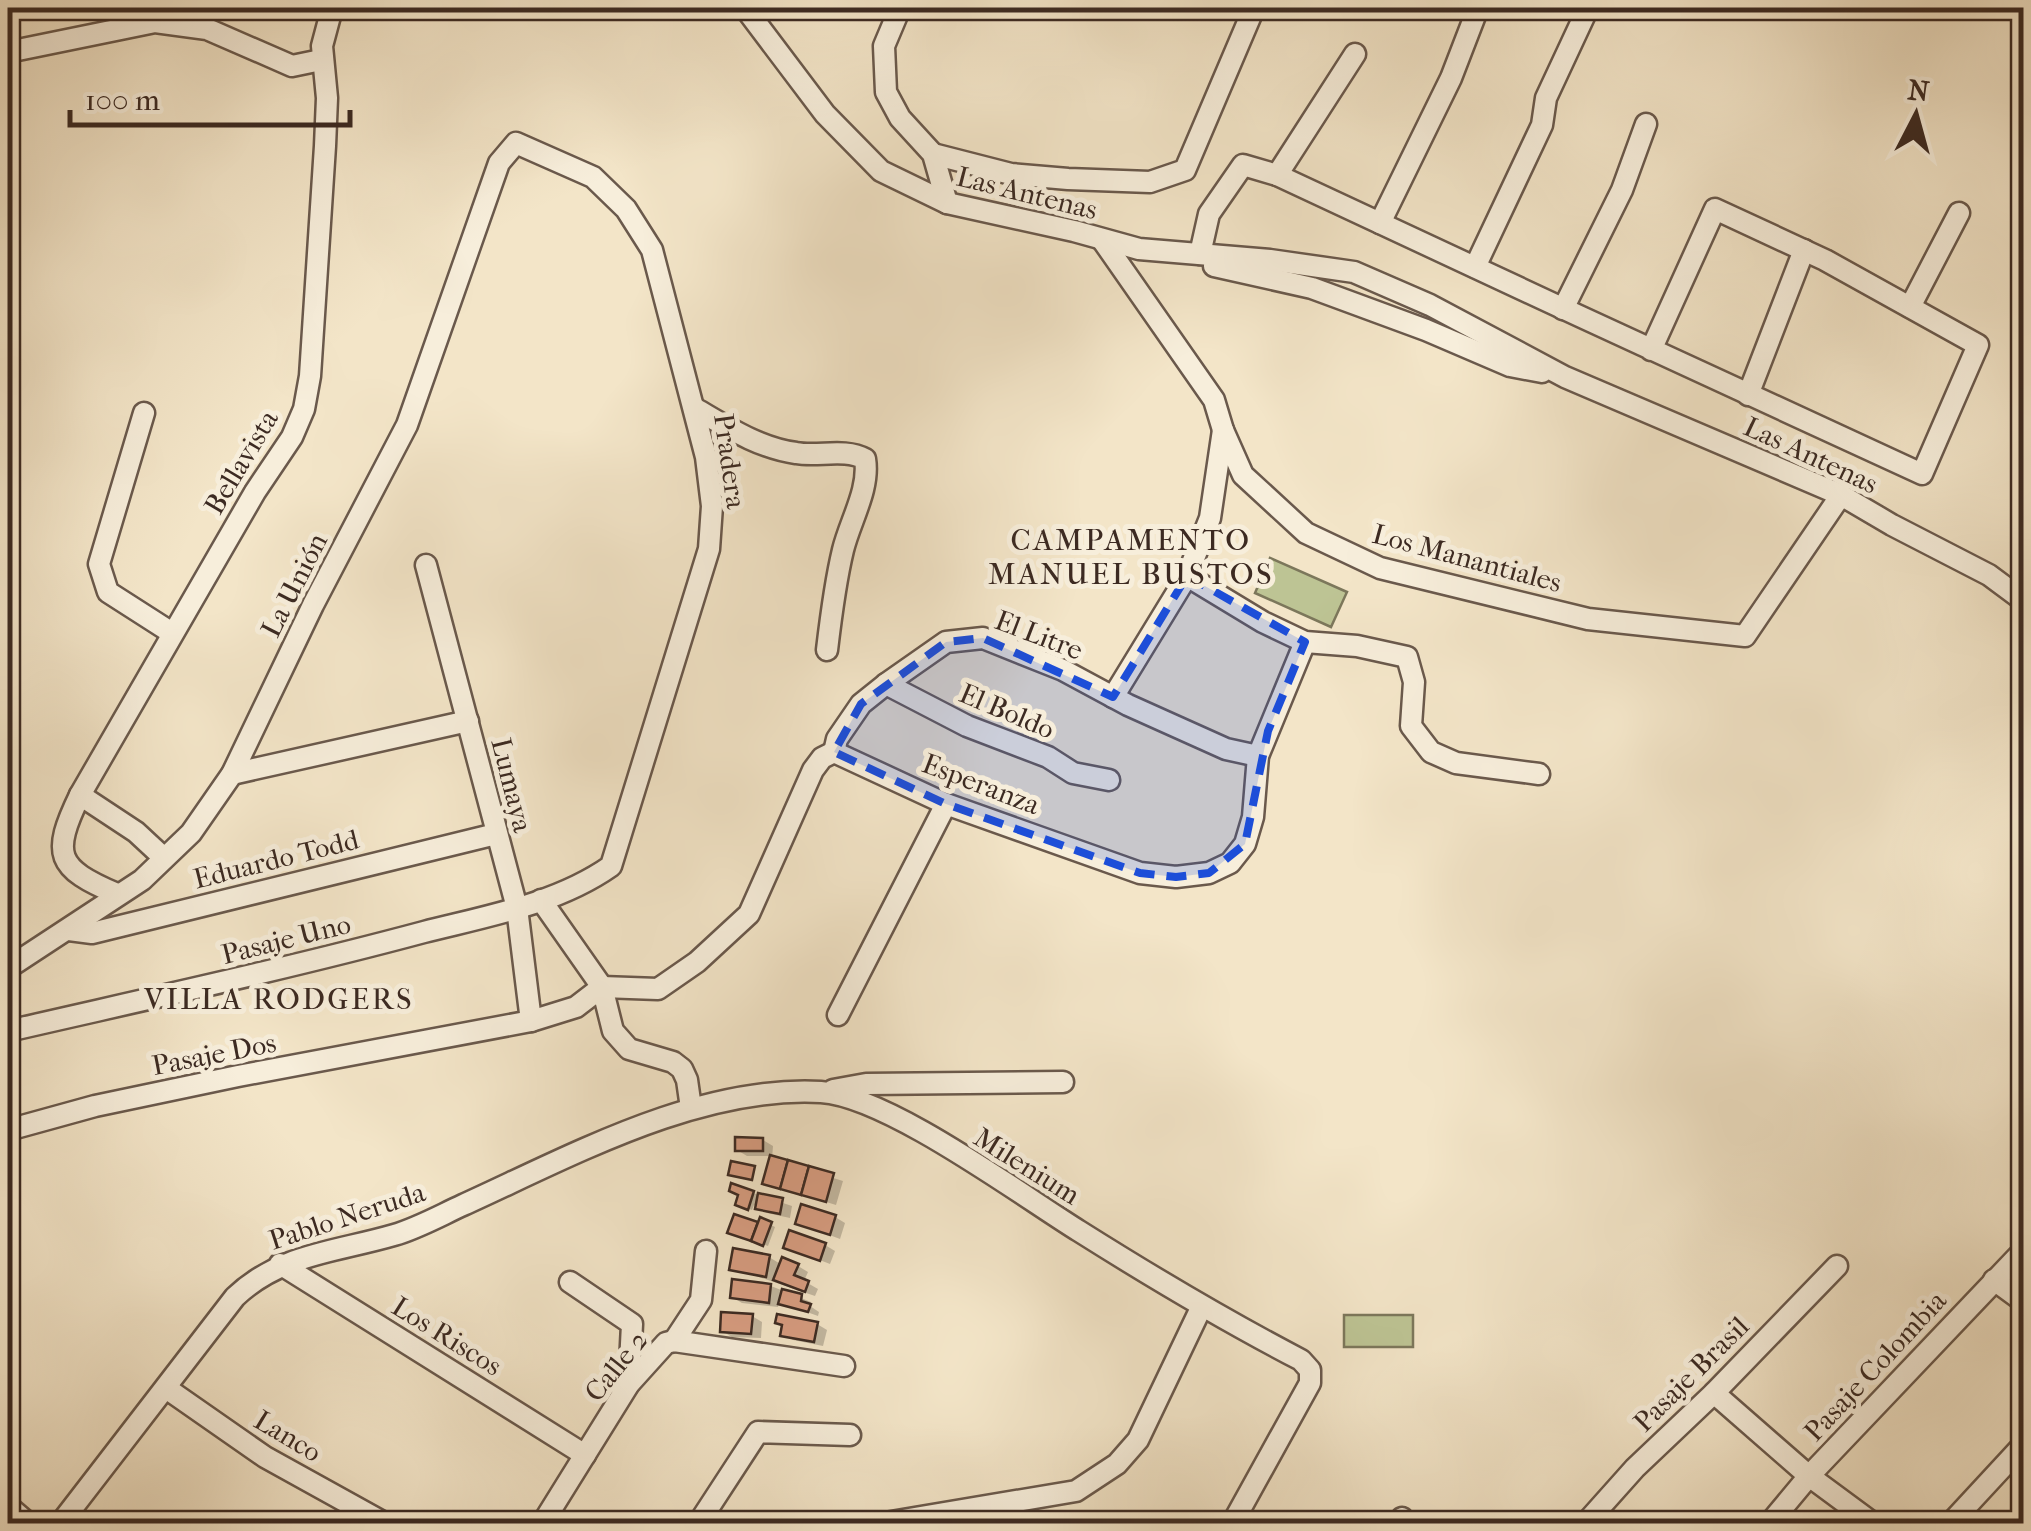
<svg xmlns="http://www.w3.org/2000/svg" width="2031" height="1531" font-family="'IM FELL French Canon',serif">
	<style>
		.green { fill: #bdc494; stroke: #7c775b; stroke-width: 2.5 }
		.shadow { fill: #0003 }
		.building { fill: #d79c80; stroke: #3c2a22; stroke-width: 2.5 }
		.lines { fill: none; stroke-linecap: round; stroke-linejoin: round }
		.minor-casing { stroke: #6a594c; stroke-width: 25 }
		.minor { stroke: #f7eedb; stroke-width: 20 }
		.marked { fill: #1d4ed8; fill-opacity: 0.2; stroke: #1d4ed8; stroke-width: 8; stroke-dasharray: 20 12; stroke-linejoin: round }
		.labels { text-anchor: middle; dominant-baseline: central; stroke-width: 10; stroke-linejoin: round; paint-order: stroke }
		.street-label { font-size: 28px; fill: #3c2a22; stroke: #f7eedb }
		.neighbourhood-label { font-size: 30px; letter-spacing: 2.5px; fill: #3c2a22; stroke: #f7eedb }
	</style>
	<rect width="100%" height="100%" fill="#f3e5c8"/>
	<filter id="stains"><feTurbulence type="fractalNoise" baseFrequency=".002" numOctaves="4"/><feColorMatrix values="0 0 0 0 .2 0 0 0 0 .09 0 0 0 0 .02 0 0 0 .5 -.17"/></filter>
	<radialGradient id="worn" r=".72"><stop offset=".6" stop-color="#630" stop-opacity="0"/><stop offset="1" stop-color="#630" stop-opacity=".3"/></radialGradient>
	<g class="green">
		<polygon points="1270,558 1347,592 1331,627 1255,593"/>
		<rect x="1344" y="1315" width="69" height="32"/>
	</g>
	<g class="shadow">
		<polygon points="763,1140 773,1146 772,1159 843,1181 836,1205 765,1183 772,1156 747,1156 737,1150"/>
		<polygon points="753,1193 792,1206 790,1218 767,1213 754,1205 752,1210 742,1206"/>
		<polygon points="736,1217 757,1225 761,1220 775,1227 768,1246 730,1232"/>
		<polygon points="835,1217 845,1223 840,1239 798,1223"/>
		<polygon points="825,1245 835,1251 830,1264 786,1247"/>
		<polygon points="769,1257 782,1265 798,1266 808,1272 804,1281 818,1289 815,1296 732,1268"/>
		<polygon points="771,1286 811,1302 810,1306 819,1312 818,1316 779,1302 778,1307 742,1303 732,1297"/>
		<polygon points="752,1316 762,1322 761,1338 732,1337 722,1331"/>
		<polygon points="817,1324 827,1330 823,1346 793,1340 783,1334"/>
	</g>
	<g class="building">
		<polygon points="735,1137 763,1138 763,1151 735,1151"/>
		<polygon points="770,1155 788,1160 780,1189 762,1184"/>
		<polygon points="788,1160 809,1166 801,1195 780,1189"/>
		<polygon points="731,1161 755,1166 752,1180 728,1175"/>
		<polygon points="809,1166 834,1173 826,1202 801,1195"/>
		<polygon points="731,1183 754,1191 748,1210 735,1205 738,1195 729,1191"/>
		<polygon points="758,1193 783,1198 780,1214 755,1209"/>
		<polygon points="801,1204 836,1215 830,1235 795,1224"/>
		<polygon points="734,1214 758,1222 751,1241 727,1233"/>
		<polygon points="760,1217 772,1222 763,1246 751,1241"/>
		<polygon points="789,1230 826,1243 820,1261 783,1248"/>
		<polygon points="733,1248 770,1255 766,1277 729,1270"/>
		<polygon points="782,1257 799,1264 794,1275 809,1281 805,1292 773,1280"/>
		<polygon points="732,1279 771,1284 769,1303 730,1298"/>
		<polygon points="782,1289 802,1294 801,1301 811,1304 808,1312 778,1304"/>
		<polygon points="721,1312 753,1314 751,1334 720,1332"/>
		<polygon points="777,1314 818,1322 814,1342 780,1336 782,1325 775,1323"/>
	</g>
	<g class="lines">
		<defs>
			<g id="minor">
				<polyline points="745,8 825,114 881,171 947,203 1074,231 1139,249 1270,260 1354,272 1430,305 1565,377 1841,495 1892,525 1989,575 2024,601"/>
				<polyline points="900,8 884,46 886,92 900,118 933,154 947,203"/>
				<polyline points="8,52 155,22 207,29 292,66 321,60"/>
				<polyline points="933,154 1011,174 1068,179 1150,182 1185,170 1254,8"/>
				<polyline points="1277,175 1355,54"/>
				<polyline points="1380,223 1451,78 1478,8"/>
				<polyline points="1103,241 1214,400 1223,430 1243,475 1306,533 1380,568 1588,619 1745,636 1841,495"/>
				<path d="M1200,254L1209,214L1243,165L1277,175C1492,275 1706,376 1922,474L1978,345L1825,260L1715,209L1651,350"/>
				<polyline points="1214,266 1312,288 1426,330 1510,366 1542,372"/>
				<polyline points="1475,267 1542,125 1546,98 1588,8"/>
				<polyline points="1910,307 1959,213"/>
				<polyline points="1563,309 1622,190 1646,124"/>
				<polyline points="1748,395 1804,250"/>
				<path d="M696,409C727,427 759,448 796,453C818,457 845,448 865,459C870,489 850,521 843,550C835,583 831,616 827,650"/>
				<polyline points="144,413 99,564 108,592 172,633"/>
				<polyline points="426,565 517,908 531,1021"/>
				<polyline points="1187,576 1263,622 1305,642 1357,646 1407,657 1414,682 1411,726 1431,752 1456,763 1539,774"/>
				<polyline points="886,684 967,726 1048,757 1073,773 1109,780"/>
				<polyline points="1113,697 1187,576 1210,518 1223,430"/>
				<polyline points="834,752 837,739 861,704 886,684 946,642 983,638 1063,670 1128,705 1226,749 1258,756"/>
				<polyline points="232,774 468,721"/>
				<polyline points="80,795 136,832 164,858"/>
				<path d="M117,894C56,868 51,855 80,795L255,492L292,437L304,409L310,376L325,146L327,98L322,46L330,16L336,8"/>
				<polyline points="541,900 602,987 613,1031 629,1049 673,1062 682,1069 687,1080 691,1108"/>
				<polyline points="69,930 92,933 496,834"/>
				<path d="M8,968L142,880L191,833L232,774L313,605L407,425L499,163L516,143L593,177L626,209L652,250L706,457L712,506L709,549L611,866C557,904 487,916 424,932C286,969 147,999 8,1031"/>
				<polyline points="838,1015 946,804"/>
				<polyline points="833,1090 866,1084 1063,1082"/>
				<polyline points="8,1130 95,1106 238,1076 531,1021 576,1007 602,987 658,989 697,962 749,914 813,770 822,758 834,752 946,804 1140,873 1176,877 1209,873 1230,863 1245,844 1253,817 1258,756 1305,642"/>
				<polyline points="280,1264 585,1455"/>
				<polyline points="1994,1280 2024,1302"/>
				<polyline points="570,1282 632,1324 629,1384"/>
				<polyline points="674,1341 701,1300 706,1251"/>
				<polyline points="166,1388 265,1457 386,1524"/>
				<polyline points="1714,1393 1809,1476 1874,1524"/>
				<polyline points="8,1506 29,1524"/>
				<path d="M60,1524L235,1297C280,1254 336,1252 394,1235C418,1228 441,1215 463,1205C571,1156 699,1085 821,1092C887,1096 1018,1193 1079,1231C1152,1277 1224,1320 1301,1360L1310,1370V1383L1232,1524"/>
				<polyline points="542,1524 629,1384 666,1343 674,1341 844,1366"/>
				<polyline points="698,1524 758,1432 850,1435"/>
				<polyline points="879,1524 1076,1491 1117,1464 1138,1440 1201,1308"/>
				<polyline points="1398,1524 1402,1518"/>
				<polyline points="1585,1524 1635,1468 1714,1393 1837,1266"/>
				<polyline points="1769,1524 1809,1476 2024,1250"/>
				<polyline points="1950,1524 2024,1444"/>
			</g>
		</defs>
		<use href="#minor" class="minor-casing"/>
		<use href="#minor" class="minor"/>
	</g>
	<path class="marked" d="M1187,576L1305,642L1268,731L1245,844L1209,873L1176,877L1140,873L946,804L834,752L861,704L946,642L983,638L1113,697Z"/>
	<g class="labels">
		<g class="street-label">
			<text transform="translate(1027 193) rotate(14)">Las Antenas</text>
			<text transform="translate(1811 455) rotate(25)">Las Antenas</text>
			<text transform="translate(730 461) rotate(82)">Pradera</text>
			<text transform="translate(241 462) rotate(-59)">Bellavista</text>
			<text transform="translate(1467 558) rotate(15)">Los Manantiales</text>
			<text transform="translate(294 585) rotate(-63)">La Unión</text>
			<text transform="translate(1039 635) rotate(21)">El Litre</text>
			<text transform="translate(1007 711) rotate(23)">El Boldo</text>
			<text transform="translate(981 784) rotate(21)">Esperanza</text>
			<text transform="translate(512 785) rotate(76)">Lumaya</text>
			<text transform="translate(276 859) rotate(-14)">Eduardo Todd</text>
			<text transform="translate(286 939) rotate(-14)">Pasaje Uno</text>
			<text transform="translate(214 1054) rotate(-11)">Pasaje Dos</text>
			<text transform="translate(1027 1166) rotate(32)">Milenium</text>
			<text transform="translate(347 1216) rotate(-18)">Pablo Neruda</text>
			<text transform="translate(447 1336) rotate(32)">Los Riscos</text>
			<text transform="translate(616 1366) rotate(-51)">Calle 2</text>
			<text transform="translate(1875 1366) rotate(-47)">Pasaje Colombia</text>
			<text transform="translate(1691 1374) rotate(-45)">Pasaje Brasil</text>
			<text transform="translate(288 1436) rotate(31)">Lanco</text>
		</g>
		<g class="neighbourhood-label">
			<text x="1131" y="540">CAMPAMENTO<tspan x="1131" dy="34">MANUEL BUSTOS</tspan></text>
			<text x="279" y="999">VILLA RODGERS</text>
		</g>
	</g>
	<rect width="2031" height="1531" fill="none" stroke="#f3e5c8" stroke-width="40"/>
	<rect x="10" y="10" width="2011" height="1511" fill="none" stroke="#3c2a22" stroke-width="5"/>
	<rect x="20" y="20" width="1991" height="1491" fill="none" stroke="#3c2a22" stroke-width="2.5"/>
	<g transform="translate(1916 115) rotate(6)" stroke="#f7eedb" stroke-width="8" paint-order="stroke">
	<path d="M0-8L18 38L0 25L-18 38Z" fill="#3c2a22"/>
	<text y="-15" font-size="28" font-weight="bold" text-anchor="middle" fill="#3c2a22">N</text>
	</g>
	<path d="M70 110v15h280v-15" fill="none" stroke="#3c2a22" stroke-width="5"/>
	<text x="85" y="110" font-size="30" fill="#3c2a22" stroke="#f7eedb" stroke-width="8" paint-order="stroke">100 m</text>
	<rect width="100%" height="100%" filter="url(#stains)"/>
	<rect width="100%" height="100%" fill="url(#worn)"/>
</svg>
